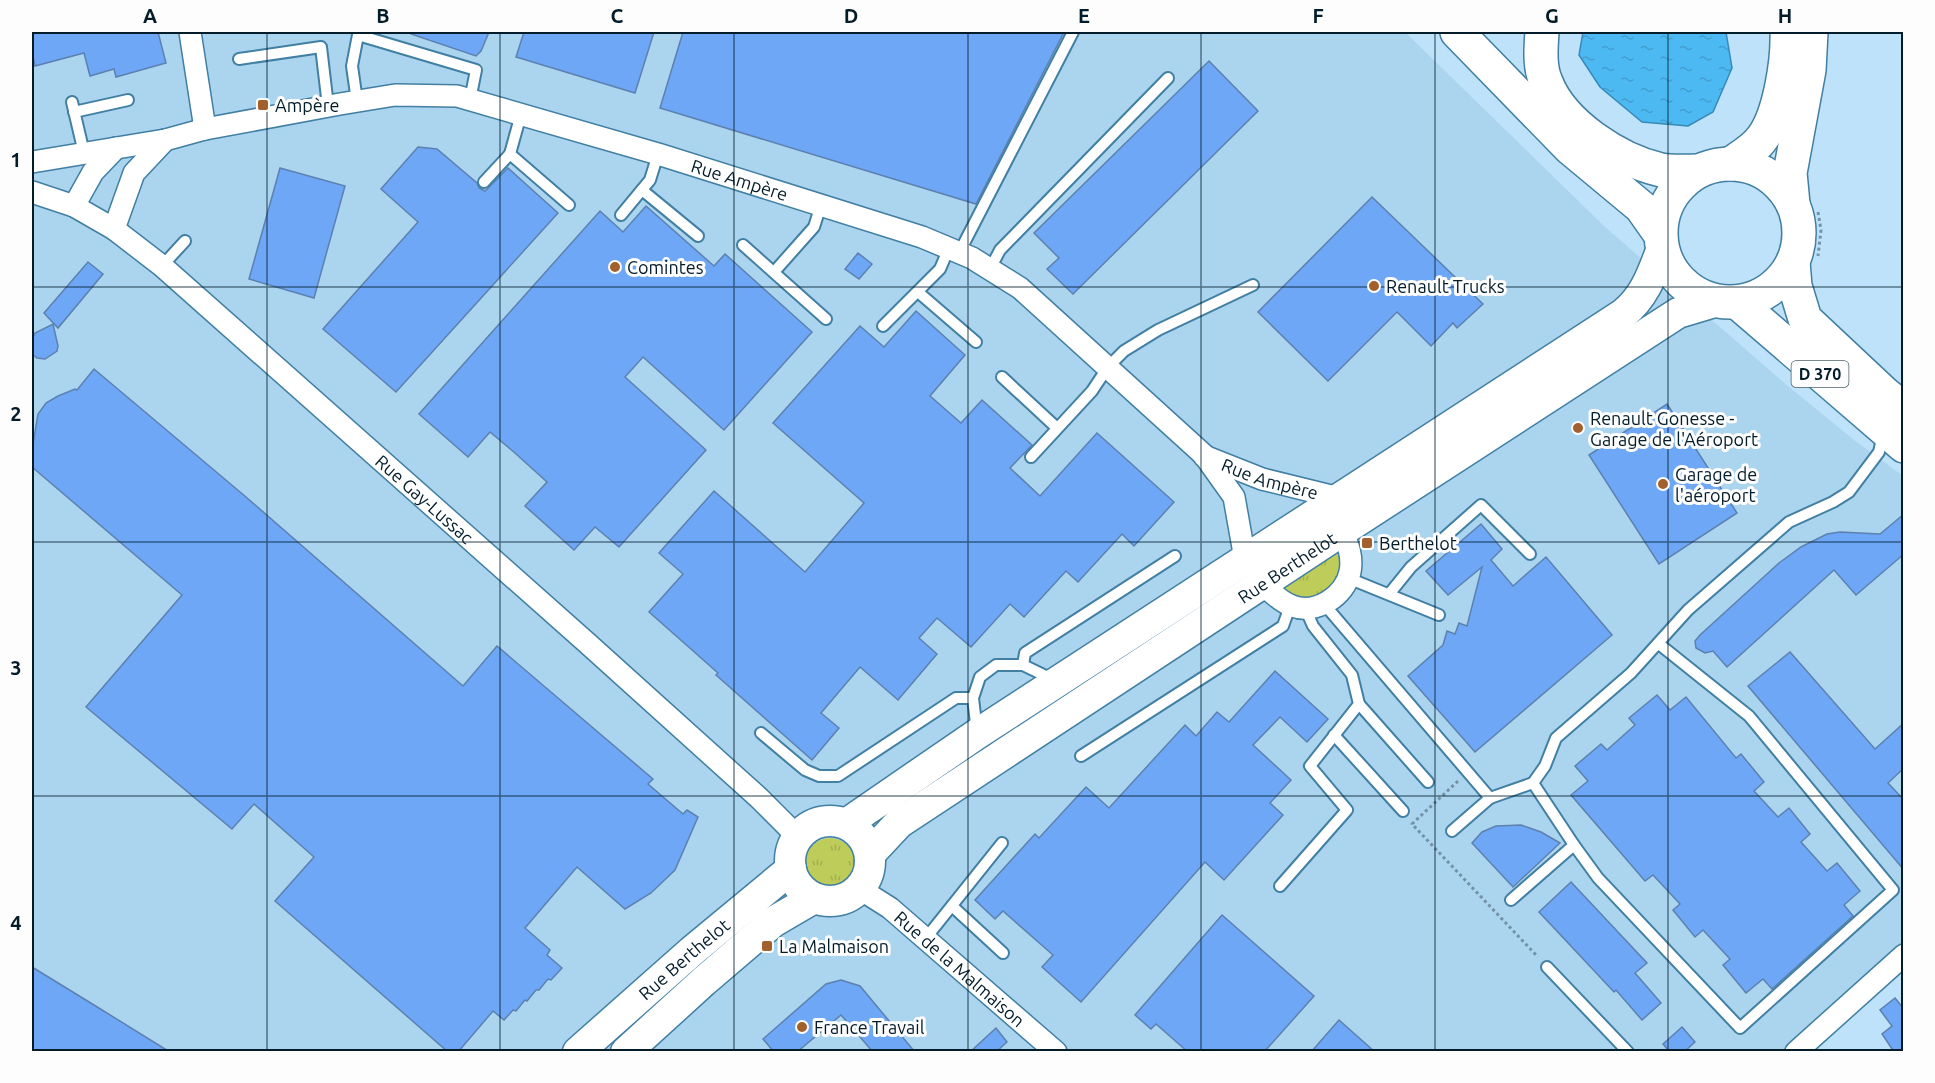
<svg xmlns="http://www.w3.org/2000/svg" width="1935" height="1083" font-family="Ubuntu,sans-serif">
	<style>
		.built { fill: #abd4ee }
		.grass { fill: url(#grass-tufts) }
		.water { fill: url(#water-ripples); stroke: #368ab7; stroke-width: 1.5 }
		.building { fill: #6da7f5; stroke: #5c81b1; stroke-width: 1.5 }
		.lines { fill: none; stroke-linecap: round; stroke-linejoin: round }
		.service-casing { stroke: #417fa3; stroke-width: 14 }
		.minor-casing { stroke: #417fa3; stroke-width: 24 }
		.secondary-casing { stroke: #417fa3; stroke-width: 33 }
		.primary-casing { stroke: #417fa3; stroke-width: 36 }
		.trunk-casing { stroke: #417fa3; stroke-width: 36 }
		.path { stroke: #7293a6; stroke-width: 3; stroke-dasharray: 3 3; stroke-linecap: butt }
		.service { stroke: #fff; stroke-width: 10 }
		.minor { stroke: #fff; stroke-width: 21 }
		.secondary { stroke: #fff; stroke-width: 30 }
		.primary { stroke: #fff; stroke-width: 33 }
		.trunk { stroke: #fff; stroke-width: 33 }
		.grid { fill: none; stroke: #021c2a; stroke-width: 1.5; stroke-opacity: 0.55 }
		.poi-dot { fill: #a1602c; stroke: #fdfdfd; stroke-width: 2 }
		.labels { text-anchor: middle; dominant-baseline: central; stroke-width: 6; stroke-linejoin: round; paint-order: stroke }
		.shield { fill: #fdfdfd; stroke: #4d6069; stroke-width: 1.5 }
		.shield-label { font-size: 16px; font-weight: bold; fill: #021c2a }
		.poi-label { font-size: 18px; fill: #021c2a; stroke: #fdfdfd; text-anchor: start }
		.street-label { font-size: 18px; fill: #021c2a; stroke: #fdfdfd }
		.neatline { fill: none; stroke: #021c2a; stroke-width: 2 }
		.grid-label { font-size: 20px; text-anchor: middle; font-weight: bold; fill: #021c2a }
	</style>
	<defs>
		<pattern id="grass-tufts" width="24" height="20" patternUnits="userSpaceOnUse" patternTransform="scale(1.5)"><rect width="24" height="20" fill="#becd5a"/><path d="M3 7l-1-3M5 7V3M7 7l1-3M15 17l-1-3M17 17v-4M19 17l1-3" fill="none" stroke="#a2af4e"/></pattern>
		<pattern id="water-ripples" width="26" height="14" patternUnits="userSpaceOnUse" patternTransform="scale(1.5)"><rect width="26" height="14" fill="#4db9f3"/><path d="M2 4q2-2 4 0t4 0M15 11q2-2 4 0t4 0" fill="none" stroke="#429ed0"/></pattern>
	</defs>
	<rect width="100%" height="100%" fill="#bde2f9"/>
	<polygon class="built" points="32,32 1405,32 1605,227 1789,387 1854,440 1903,476 1903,942 1783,1051 32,1051"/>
	<g class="grass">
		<path d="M1331,551L1337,552C1353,586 1306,615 1283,587Z"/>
		<circle cx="830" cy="863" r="25"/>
	</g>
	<polygon class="water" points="1583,32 1726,32 1732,68 1713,112 1688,126 1642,122 1600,87 1579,55"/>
	<g class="building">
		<polygon points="32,32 158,32 166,63 116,77 114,69 90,76 84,53 35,66 32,52"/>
		<polygon points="411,32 489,32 481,51 476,56 411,34"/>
		<polygon points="524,32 654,32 635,93 516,57"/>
		<polygon points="683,32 1064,32 976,204 660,108"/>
		<polygon points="1209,61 1258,111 1073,294 1047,269 1059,258 1034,233"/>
		<polygon points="418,147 437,149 477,183 479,188 485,191 508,168 558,213 396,392 323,329 418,222 381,189"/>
		<polygon points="280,168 345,186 314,298 249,279"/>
		<polygon points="1372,197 1483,304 1457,328 1453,323 1431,346 1397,312 1328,381 1258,312"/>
		<polygon points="646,206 714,266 725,254 812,332 724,430 643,357 625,377 706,450 619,547 595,527 574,550 525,506 547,482 515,453 490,432 468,457 419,414 600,211 623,232"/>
		<polygon points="858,253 872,264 859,279 845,269"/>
		<polygon points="88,262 103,274 58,328 44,313"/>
		<polygon points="916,311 965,355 930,396 961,423 982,400 1032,445 1010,468 1040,496 1097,433 1174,502 1134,546 1122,534 1078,582 1066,571 1024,617 1010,604 971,647 937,618 919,638 937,654 898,700 860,667 821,713 839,728 812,760 716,675 718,673 649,612 683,574 659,553 714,491 805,572 864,503 773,423 860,326 884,347"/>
		<polygon points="53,324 58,346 57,351 45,359 37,358 32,354 32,338 35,333"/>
		<polygon points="94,369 246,497 463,686 497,646 653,779 648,784 683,814 687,810 698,817 675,870 651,893 625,909 577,867 525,928 550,950 547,955 562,968 551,980 548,979 539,990 536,990 527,1001 525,1000 516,1011 513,1010 504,1020 493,1011 458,1052 448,1052 275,901 314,857 254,804 232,829 86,707 182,595 32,467 32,450 38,414 46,403 58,396 75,389 77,390"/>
		<polygon points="1667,404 1737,513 1659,564 1589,455"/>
		<polygon points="1904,514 1904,554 1856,595 1834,570 1727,667 1713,651 1705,653 1696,648 1695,641 1700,635 1779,563 1801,547 1827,534 1840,532 1880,534"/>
		<polygon points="1481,524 1502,549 1491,560 1513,586 1546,557 1612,635 1475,752 1408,676 1443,645 1447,631 1455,634 1459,623 1467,626 1482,567 1448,595 1426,571"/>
		<polygon points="1790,652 1875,749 1904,723 1904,768 1888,783 1904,800 1904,870 1748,686"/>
		<polygon points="1275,671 1328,719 1307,742 1280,717 1253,745 1291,780 1270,803 1283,815 1224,880 1205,862 1081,1002 1042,967 1053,955 1003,911 995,919 975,900 1035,834 1039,838 1086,787 1109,808 1185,725 1196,736 1217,712 1229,722"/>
		<polygon points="1657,695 1670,710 1686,697 1736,758 1741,754 1764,782 1754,791 1778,817 1789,808 1810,834 1801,842 1827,871 1837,863 1860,891 1844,905 1853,916 1772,989 1763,979 1746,993 1723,965 1730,959 1703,930 1695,937 1673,910 1680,904 1653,875 1645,881 1571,795 1588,781 1575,766 1601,744 1607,750 1635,725 1629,718"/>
		<polygon points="1521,825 1541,832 1560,843 1513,887 1472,843 1482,832 1496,826"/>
		<polygon points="1571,882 1647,963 1635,973 1661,1003 1642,1020 1616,990 1614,992 1539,912"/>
		<polygon points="1222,915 1314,996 1264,1052 1188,1052 1156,1024 1151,1029 1135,1015"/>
		<polygon points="32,967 94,1005 170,1052 32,1052"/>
		<polygon points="841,980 860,986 915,1052 873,1052 841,1015 797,1052 774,1052 763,1039 826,984"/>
		<polygon points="1895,998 1904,1009 1904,1052 1894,1052 1882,1034 1892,1026 1880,1010"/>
		<polygon points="1339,1020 1375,1052 1311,1052"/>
		<polygon points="1682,1027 1695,1042 1684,1052 1670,1052 1663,1044"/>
		<polygon points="996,1028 1007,1042 996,1052 970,1052"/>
	</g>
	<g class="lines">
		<defs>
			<g id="service">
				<polyline points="239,59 321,47 328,106"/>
				<polyline points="357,101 352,66 358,35 476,70 470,100"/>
				<polyline points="72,102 84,153"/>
				<polyline points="74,112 128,100"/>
				<polyline points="521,114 510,154 569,205"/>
				<polyline points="484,182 510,154"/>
				<polyline points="642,190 698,236"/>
				<polyline points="621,215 650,180 658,154"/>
				<polyline points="743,245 826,319"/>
				<polyline points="959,253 1073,32"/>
				<polyline points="162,266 185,241"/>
				<polyline points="990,269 1000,250 1168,78"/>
				<polyline points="774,272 814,227 821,205"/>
				<polyline points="918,292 976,342"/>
				<polyline points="883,326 940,269 949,248"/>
				<polyline points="1002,377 1057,428"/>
				<polyline points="1031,457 1092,391 1108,367 1124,351 1158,330 1253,285"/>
				<polyline points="1348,578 1439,615"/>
				<polyline points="1390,593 1411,567 1481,505 1530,554"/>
				<polyline points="1324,604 1490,798 1533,783"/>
				<polyline points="1659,644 1749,716 1893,890 1740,1028 1598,878 1574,845 1533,783 1545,766 1556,738 1631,673 1688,610 1789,522 1833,502 1849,492 1879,452 1883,434"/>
				<polyline points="1023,665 1025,653 1175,556"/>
				<polyline points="1359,704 1428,782"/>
				<polyline points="977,732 973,698 980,677 996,665 1023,665 1054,680"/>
				<polyline points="761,733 805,770 819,776 838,776 956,698 973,698"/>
				<polyline points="1334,735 1403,811"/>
				<polyline points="1081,756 1283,626 1290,606"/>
				<polyline points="1452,831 1490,798"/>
				<polyline points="1280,886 1347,810 1310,766 1359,704 1352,675 1313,626 1305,608"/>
				<polyline points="1511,900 1574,845"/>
				<polyline points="952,906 1003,953"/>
				<polyline points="926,938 1002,843"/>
				<polyline points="1547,967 1628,1052"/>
			</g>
			<g id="minor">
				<polyline points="190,32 205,129"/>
				<path id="s1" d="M32,162L165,140L205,129L340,104L395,95L457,96L658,154L922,237L972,258L1020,288L1204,455L1234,497L1245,559"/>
				<path id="s2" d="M32,192L74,206L114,229L162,266L586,642L759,798L798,837"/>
				<polyline points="74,206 93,172 116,148"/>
				<polyline points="114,229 134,173 165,140"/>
				<path id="s3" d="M1204,456L1262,479L1339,498"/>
				<path d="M1261,584C1271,591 1280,602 1292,606C1316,615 1345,596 1350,572C1353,557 1348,544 1342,531"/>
				<path id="s4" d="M860,889L890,908L1056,1052"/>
				<polyline points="1796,1052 1904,955"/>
			</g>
			<g id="secondary">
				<circle cx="830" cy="861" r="40"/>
				<path d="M846,824L977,734L1623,314C1645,297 1653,272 1662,248"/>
				<path id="s5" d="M870,854L899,823L1342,531L1678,313L1718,301"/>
				<path id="s6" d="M578,1052L692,951L791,869"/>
				<polyline points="626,1052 704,981 773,922 814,898"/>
			</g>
			<g id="primary">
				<circle cx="1730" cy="233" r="69"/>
				<path d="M1730,164C1742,156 1755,149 1763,137C1780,114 1788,60 1787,32"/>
				<polyline points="1793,204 1790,173 1809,70 1811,32"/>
				<polyline points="1793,262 1795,286 1805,319 1885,394 1904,409"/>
				<polyline points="1737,302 1904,446"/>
			</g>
			<g id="trunk">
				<polyline points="1457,32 1570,148 1641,207 1660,234"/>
				<path d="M1542,32C1541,47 1539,67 1546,82C1562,124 1618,160 1661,170C1673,172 1686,171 1698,171"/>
			</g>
		</defs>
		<use href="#service" class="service-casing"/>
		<use href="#minor" class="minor-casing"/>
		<use href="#secondary" class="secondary-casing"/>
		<use href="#primary" class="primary-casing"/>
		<use href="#trunk" class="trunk-casing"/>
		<g class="path">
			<polyline points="1818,212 1821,230 1818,256"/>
			<polyline points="1458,781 1412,824 1538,957"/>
		</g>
		<use href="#service" class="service"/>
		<use href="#minor" class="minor"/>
		<use href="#secondary" class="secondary"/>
		<use href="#primary" class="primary"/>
		<use href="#trunk" class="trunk"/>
	</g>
	<path class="grid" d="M267,32V1052M500,32V1052M734,32V1052M968,32V1052M1201,32V1052M1435,32V1052M1668,32V1052M32,287H1904M32,542H1904M32,796H1904"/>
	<g class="poi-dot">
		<rect x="257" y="99" width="12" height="12" rx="3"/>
		<circle cx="615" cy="267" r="6"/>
		<circle cx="1374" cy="286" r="6"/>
		<circle cx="1578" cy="428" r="6"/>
		<circle cx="1663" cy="484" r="6"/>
		<rect x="1361" y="537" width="12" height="12" rx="3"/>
		<rect x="761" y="940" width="12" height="12" rx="3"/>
		<circle cx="802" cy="1027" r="6"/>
	</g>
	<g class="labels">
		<rect class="shield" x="1791.5" y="361" width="57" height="26" rx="4.5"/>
		<g class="shield-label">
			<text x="1820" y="374">D 370</text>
		</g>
		<g class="poi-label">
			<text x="275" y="105">Ampère</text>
			<text x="627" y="267">Comintes</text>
			<text x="1386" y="286">Renault Trucks</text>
			<text x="1590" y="418">Renault Gonesse -<tspan x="1590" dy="21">Garage de l'Aéroport</tspan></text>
			<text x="1675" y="474">Garage de<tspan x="1675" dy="21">l'aéroport</tspan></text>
			<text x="1379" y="543">Berthelot</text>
			<text x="779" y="946">La Malmaison</text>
			<text x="814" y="1027">France Travail</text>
		</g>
		<g class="street-label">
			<text stroke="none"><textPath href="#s1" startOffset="726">Rue Ampère</textPath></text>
			<text stroke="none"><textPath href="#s3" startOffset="70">Rue Ampère</textPath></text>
			<text stroke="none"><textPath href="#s2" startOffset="502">Rue Gay-Lussac</textPath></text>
			<text stroke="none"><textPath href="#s5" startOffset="507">Rue Berthelot</textPath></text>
			<text stroke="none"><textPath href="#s6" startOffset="141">Rue Berthelot</textPath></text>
			<text stroke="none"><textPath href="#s4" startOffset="128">Rue de la Malmaison</textPath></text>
		</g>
	</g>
	<rect width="1935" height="1083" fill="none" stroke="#fdfdfd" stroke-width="66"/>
	<rect x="33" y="33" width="1869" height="1017" class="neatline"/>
	<g class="grid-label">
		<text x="150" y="23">A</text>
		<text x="383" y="23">B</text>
		<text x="617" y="23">C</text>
		<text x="851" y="23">D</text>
		<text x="1084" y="23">E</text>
		<text x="1318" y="23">F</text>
		<text x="1552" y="23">G</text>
		<text x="1785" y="23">H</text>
		<text x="16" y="167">1</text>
		<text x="16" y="421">2</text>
		<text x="16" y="675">3</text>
		<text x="16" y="930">4</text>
	</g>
</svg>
